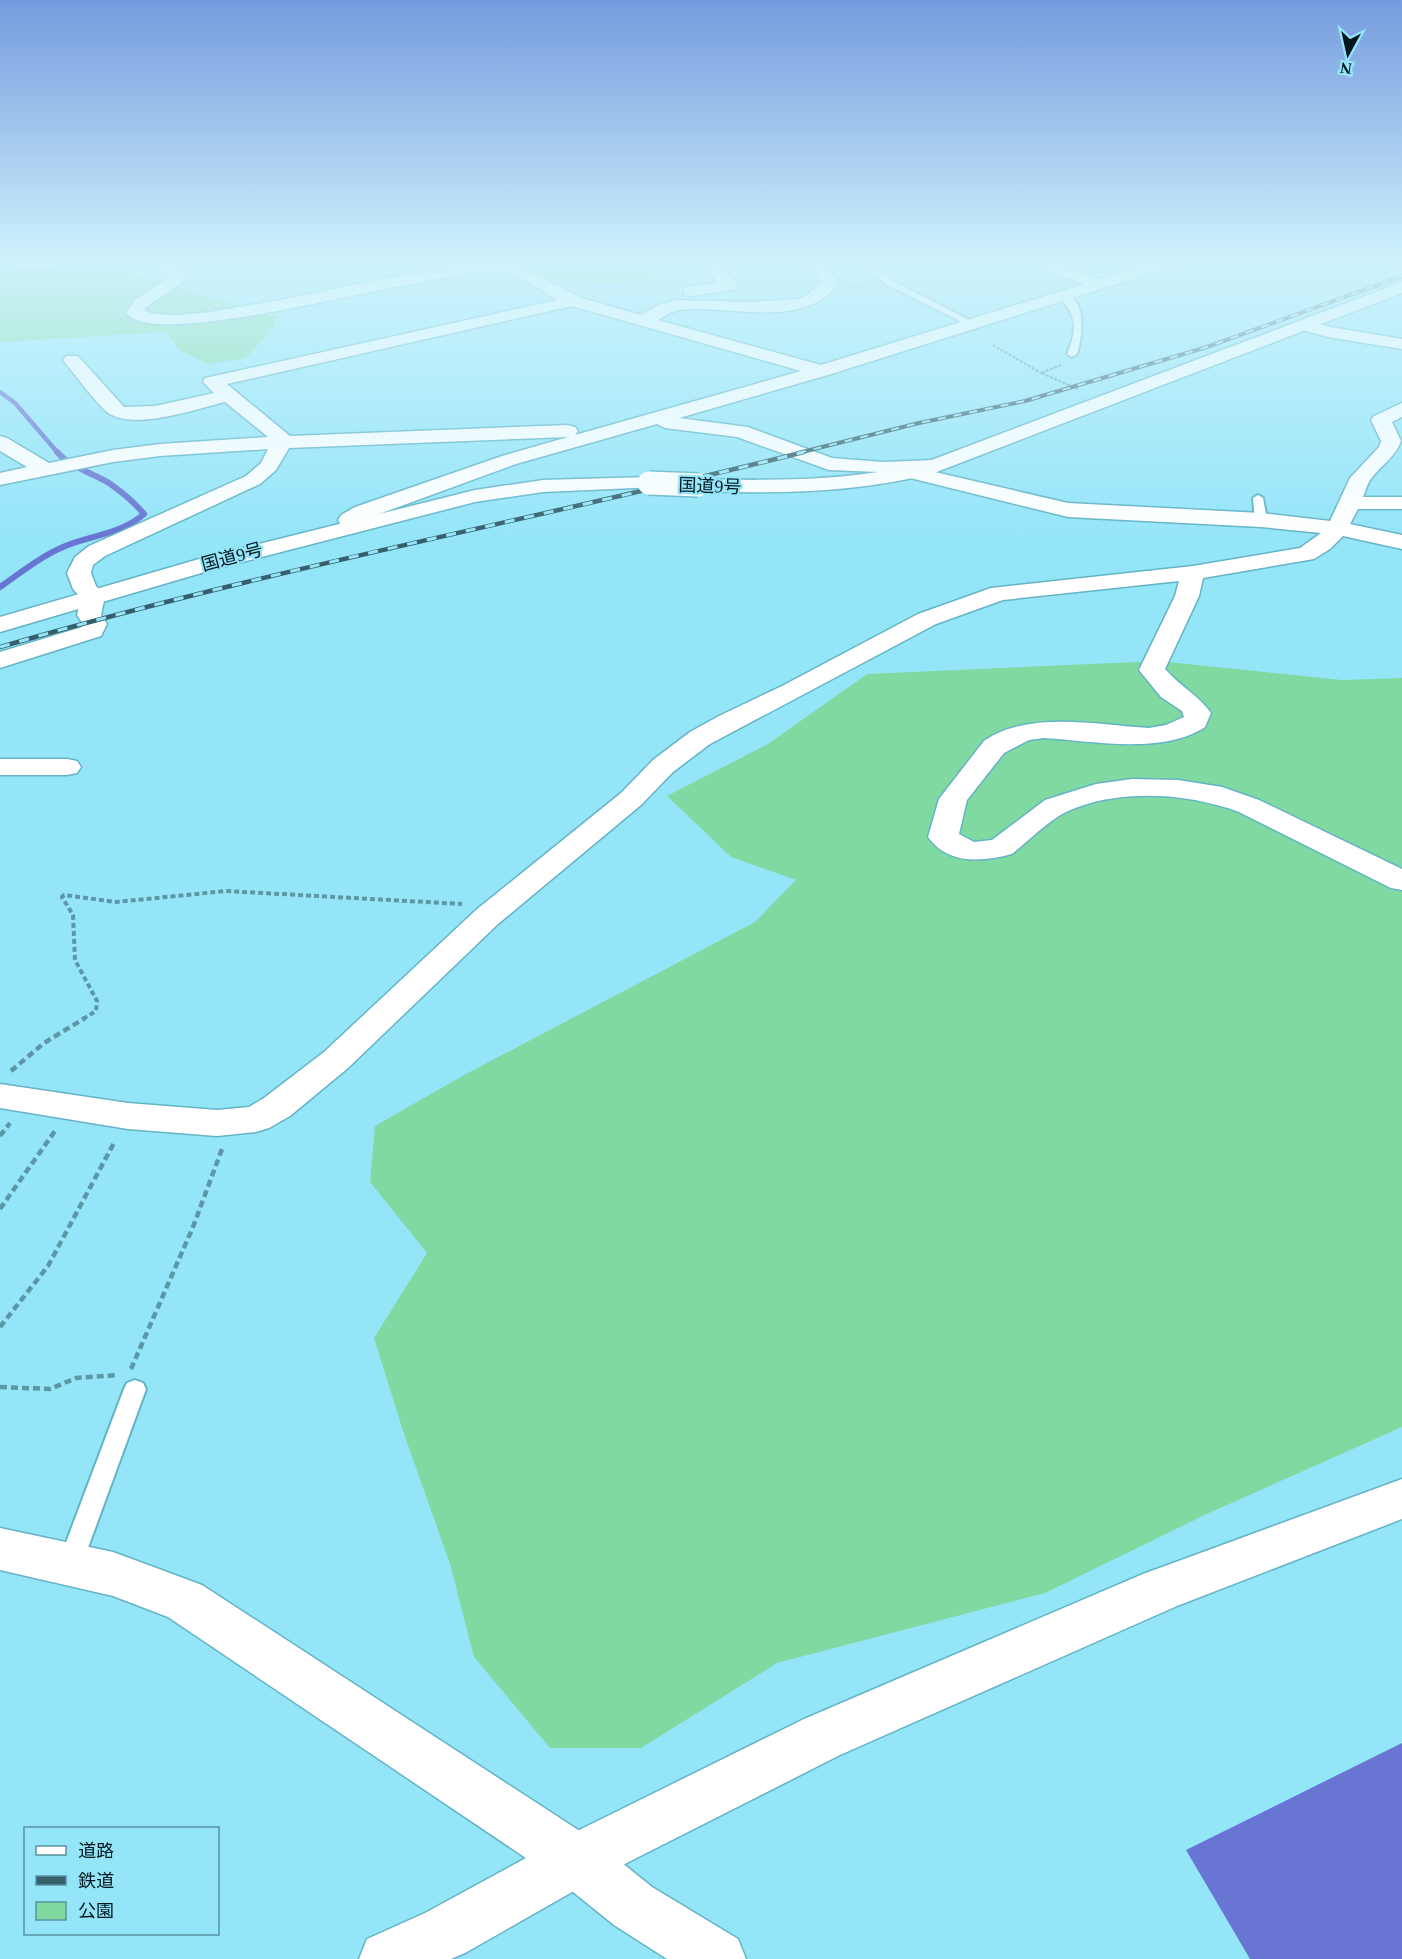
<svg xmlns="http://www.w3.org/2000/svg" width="1402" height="1959" font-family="'Times New Roman','Noto Sans JP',serif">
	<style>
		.green { fill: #81d9a2 }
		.water { fill: #6875d2 }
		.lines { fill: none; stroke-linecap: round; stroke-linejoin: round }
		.stream-far1 { stroke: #6875d2; stroke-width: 4.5 }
		.stream { stroke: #6875d2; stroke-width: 6 }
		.service-casing { stroke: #64b3c7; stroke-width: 4 }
		.minor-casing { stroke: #64b3c7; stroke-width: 3 }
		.tertiary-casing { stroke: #64b3c7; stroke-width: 3 }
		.trunk-casing { stroke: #64b3c7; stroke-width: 3 }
		.path-far2 { stroke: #5c97a5; stroke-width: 2; stroke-dasharray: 3 1.5; stroke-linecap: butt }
		.path-far1 { stroke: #5c97a5; stroke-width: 4; stroke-dasharray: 5 3; stroke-linecap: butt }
		.path { stroke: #5c97a5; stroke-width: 4.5; stroke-dasharray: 7 4; stroke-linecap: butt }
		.service { fill: #fff; fill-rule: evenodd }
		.minor { fill: #fff; fill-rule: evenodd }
		.tertiary { fill: #fff; fill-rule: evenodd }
		.trunk { fill: #fff; fill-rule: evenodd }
		.rail-far1-casing { stroke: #35606b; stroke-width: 4 }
		.rail-casing { stroke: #35606b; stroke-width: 4.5 }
		.rail-far1 { stroke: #95e5f9; stroke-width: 2; stroke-dasharray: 8; stroke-linecap: butt }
		.rail { stroke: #95e5f9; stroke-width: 3; stroke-dasharray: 10; stroke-linecap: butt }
		.trunk-bridge-casing { stroke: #64b3c7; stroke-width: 26; stroke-linecap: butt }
		.trunk-bridge { stroke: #fff; stroke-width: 23 }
		.labels { text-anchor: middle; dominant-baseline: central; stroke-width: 4.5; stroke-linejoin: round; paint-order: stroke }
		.far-street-label { font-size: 18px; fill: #00171d; stroke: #95e5f9 }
	</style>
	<rect width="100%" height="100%" fill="#95e5f9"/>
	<g class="green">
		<polygon points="0,261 86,261 277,317 270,332 246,358 208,364 181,351 166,332 0,342"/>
		<polygon points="508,261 722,261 625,283 600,284 544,276"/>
		<polygon points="935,261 1011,261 957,274 947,274"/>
		<polygon points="1158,661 1342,680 1402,678 1402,1427 1209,1513 1045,1593 777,1663 641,1748 550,1748 474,1657 450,1564 404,1434 374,1338 427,1253 370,1182 375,1126 466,1074 755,922 796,880 731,857 667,796 768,744 867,674"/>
	</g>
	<polygon class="water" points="1402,1743 1402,1959 1250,1959 1186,1850"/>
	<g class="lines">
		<polyline class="stream-far1" points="0,392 15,403 58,453"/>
		<path class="stream" d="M0,587C20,573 40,557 63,547C90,535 120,535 144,514C134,502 122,492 109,483C91,472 71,468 57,452"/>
		<defs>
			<g id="service">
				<polygon points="858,261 866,261 893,281 977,324 970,326 887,285"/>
				<path d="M1059,294C1088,292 1083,337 1077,354L1072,357L1067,354C1078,329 1077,315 1058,296Z"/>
				<polygon points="1258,495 1263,498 1267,520 1261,523 1255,520 1253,498"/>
				<polygon points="135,1380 143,1383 146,1389 82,1564 78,1572 70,1575 62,1572 58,1564 124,1389 127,1383"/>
			</g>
			<g id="minor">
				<path d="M0,261H68C59,272 15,268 1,264Z"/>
				<path d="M147,261H167L185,271L183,282L145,308V311L154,314L179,315L210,312L280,300L381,279L493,262L522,268L582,298L641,315L659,305L677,300L749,302L797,299L805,296L821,283L819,277L806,261H822L835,276L837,284C804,331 727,304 679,310C672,311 665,316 658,320L821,365L1084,284L1049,272L1047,269L1049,266H1061L1101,279L1159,261H1182L1180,264L828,375L679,418L748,427L832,458L883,462L933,460L940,462L943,466L940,470L935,472L1068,503L1261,513L1330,521L1350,478L1379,447L1381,441L1371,420L1374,416L1402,403V417L1392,422L1401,441C1395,458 1381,465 1371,479C1367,484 1366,490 1363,497H1402V509H1358L1350,524L1402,535V549L1343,536L1330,549L1314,559L1203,578L1199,596L1165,669C1180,686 1199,696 1211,713L1205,727C1163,755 1093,741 1044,738L1029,740L1004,753L967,800L959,834L974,842L992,840L1045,800L1096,784L1132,779L1178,780L1222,787L1259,800L1402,869V890L1391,888L1239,812C1187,793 1118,788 1066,812C1049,820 1027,842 1012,854C982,862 948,865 928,837L939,799L984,741C1029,710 1097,725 1149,728L1166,725L1184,717L1182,711L1161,697L1139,670L1175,596L1179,581L1003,600L936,624L710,744L673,772L641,805L498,924L348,1068L290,1116L269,1128L256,1132L217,1136L128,1129L0,1108V1084L128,1103L217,1110L249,1107L264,1098L324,1052L476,910L621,793L653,760L690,732L719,716L782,686L918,614L991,588L1193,566L1300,548L1321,533L1261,527L1068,517L906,477L903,473L829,470L737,437L665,428L657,424L516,464L371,517L361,522L363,526L360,531L352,533L344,531L338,520L341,515L355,507L502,456L568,437L289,448L276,470L260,484L105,556L93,565L91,573L96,586L105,596L101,615L107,624L101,636L0,668V652L82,627L83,624L77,615L81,598L73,589L67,573L75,557L89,546L246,476L261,463L268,449L160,456L113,462L0,485V473L27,467L0,451V436L7,438L49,463L113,450L160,444L268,437L225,402C196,409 139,429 112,415C101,411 75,374 66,364L63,360L66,356H78L124,407L155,406L214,393L203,382L205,378L558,300C537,289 517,272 492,272C432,270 156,354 126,313L136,299L169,277V273ZM572,306L801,371L575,435L578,431L575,427L568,425L290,436L227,384Z"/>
				<path d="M714,264C724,267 732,278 738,286L736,289L691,296L685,295L683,291L685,287L718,283L706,269Z"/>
				<polygon points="1304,320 1330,327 1402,339 1402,349 1328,337 1298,329 1295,325 1298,321"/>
				<polygon points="0,759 67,759 77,761 81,767 77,773 67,775 0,775"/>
				<polygon points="0,1528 113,1552 202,1585 595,1841 652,1887 738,1939 746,1959 667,1959 614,1925 557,1879 168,1617 113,1596 0,1570"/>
			</g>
			<polygon id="tertiary" points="1402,1479 1402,1519 1177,1606 840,1755 595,1879 465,1953 451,1959 359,1959 367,1939 425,1913 557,1841 804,1719 1143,1574"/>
			<g id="trunk">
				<path d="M1402,282V293L934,473C856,493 778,494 698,491L691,489L687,485L691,481L698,479C773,481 847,481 921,464Z"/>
				<polygon points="649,477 656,479 660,483 656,487 543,492 475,502 215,569 0,632 0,617 199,559 475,490 543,480"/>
			</g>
		</defs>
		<use href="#service" class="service-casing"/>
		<use href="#minor" class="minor-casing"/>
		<use href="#tertiary" class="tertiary-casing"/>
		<use href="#trunk" class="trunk-casing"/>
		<g class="path-far2">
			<polyline points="849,288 865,286"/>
			<polyline points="993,345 1041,373"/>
			<polyline points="1061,365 1041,373 1078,389"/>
		</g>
		<polyline class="path-far1" points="83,1019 96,1011 97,1001 75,960 73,915 62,897 64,895 116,902 226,891 462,904"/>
		<g class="path">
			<polyline points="11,1071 44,1043 85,1018"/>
			<polyline points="0,1136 10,1123"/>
			<polyline points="0,1209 55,1131"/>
			<polyline points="0,1327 48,1266 115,1141"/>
			<polyline points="131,1369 193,1227 222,1149"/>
			<polyline points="0,1387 50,1389 76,1378 117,1375"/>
		</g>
		<use href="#service" class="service"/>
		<use href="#minor" class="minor"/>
		<use href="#tertiary" class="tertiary"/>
		<use href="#trunk" class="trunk"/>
		<defs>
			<polyline id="rail-far1" points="798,453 919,423 1025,401 1207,347 1402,276"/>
			<path id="rail" d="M0,647C265,570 537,519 804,452"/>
		</defs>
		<use href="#rail-far1" class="rail-far1-casing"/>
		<use href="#rail" class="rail-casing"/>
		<use href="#rail-far1" class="rail-far1"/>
		<use href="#rail" class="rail"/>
		<defs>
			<polyline id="trunk-bridge" points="649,483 698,485"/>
		</defs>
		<use href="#trunk-bridge" class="trunk-bridge-casing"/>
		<use href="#trunk-bridge" class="trunk-bridge"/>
	</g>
	<linearGradient id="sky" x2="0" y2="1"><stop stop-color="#759bdf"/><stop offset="0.49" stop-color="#cff3fc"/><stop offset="1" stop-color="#cff3fc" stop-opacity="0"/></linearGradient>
	<rect width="1402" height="535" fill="url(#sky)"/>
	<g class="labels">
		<g class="far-street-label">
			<text transform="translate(710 486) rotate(2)">国道9号</text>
			<text transform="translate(232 557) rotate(-15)">国道9号</text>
		</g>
	</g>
	<rect x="24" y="1827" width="195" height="108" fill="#95e5f9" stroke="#5993a1" stroke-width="1.5"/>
	<rect x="36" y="1846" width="30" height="9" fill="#ffffff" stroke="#5993a1" stroke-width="1.5"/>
	<text x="78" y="1857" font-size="18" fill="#00171d">道路</text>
	<rect x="36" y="1876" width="30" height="9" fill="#35606b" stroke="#5993a1" stroke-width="1.5"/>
	<text x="78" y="1887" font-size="18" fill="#00171d">鉄道</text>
	<rect x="36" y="1902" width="30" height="18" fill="#81d9a2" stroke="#5993a1" stroke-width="1.5"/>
	<text x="78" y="1917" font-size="18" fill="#00171d">公園</text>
	<g transform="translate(1348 54) rotate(188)" stroke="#95e5f9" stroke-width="4.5" paint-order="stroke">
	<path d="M0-4.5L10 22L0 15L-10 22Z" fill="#00171d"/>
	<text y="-9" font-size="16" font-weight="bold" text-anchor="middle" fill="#00171d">N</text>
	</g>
</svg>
